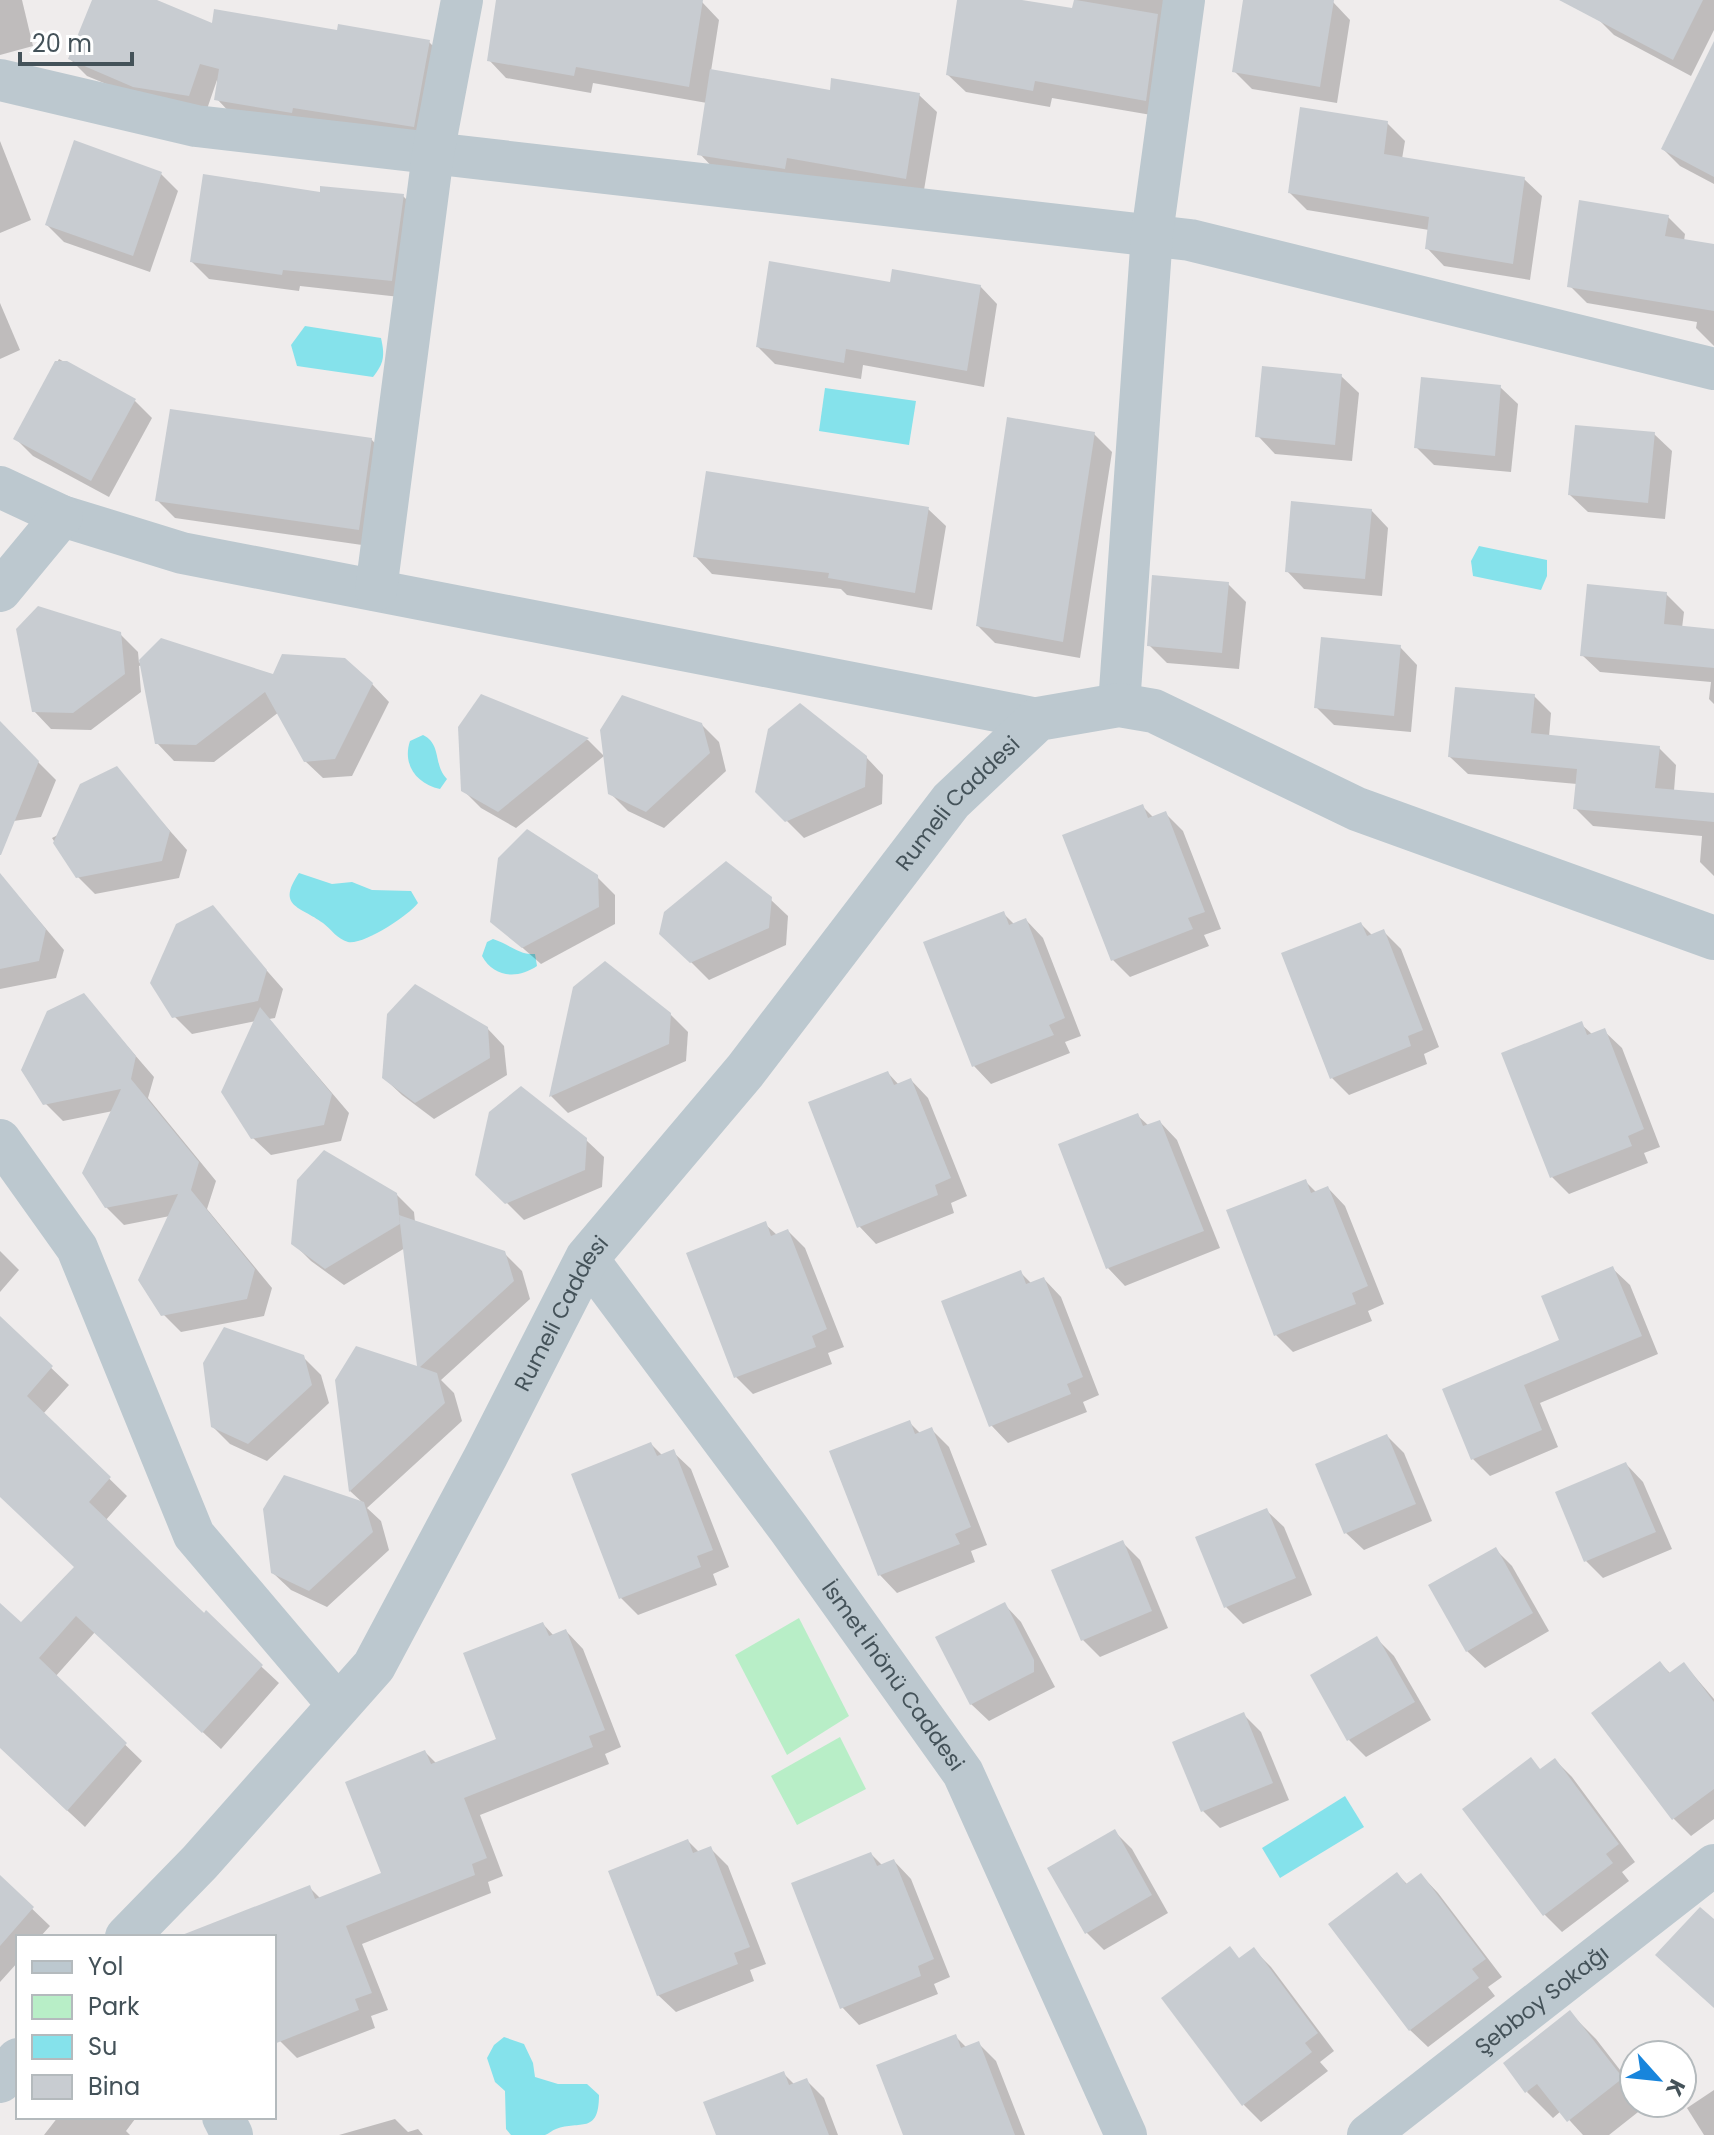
<svg xmlns="http://www.w3.org/2000/svg" width="1714" height="2135" font-family="Poppins,sans-serif">
	<style>
		.green { fill: #b8eec7 }
		.water { fill: #85e2eb }
		.shadow { fill: #0003 }
		.building { fill: #c8ccd1 }
		.lines { fill: none; stroke-linecap: round; stroke-linejoin: round }
		.minor { stroke: #bcc8cf; stroke-width: 42 }
		.tertiary { stroke: #bcc8cf; stroke-width: 44 }
		.labels { text-anchor: middle; dominant-baseline: central; stroke-width: 6; stroke-linejoin: round; paint-order: stroke }
		.street-label { font-size: 22px; fill: #445259; stroke: #fff }
	</style>
	<rect width="100%" height="100%" fill="#efecec"/>
	<g class="green">
		<polygon points="799,1618 849,1716 787,1755 735,1655"/>
		<polygon points="840,1737 866,1789 797,1825 771,1776"/>
	</g>
	<g class="water">
		<path d="M305,326L381,338C385,356 384,363 373,377L297,366L291,345Z"/>
		<polygon points="825,388 916,401 909,445 819,431"/>
		<polygon points="1479,546 1547,560 1547,576 1541,590 1473,576 1471,561"/>
		<path d="M423,735C442,744 433,765 447,779L440,789C417,784 402,765 410,741Z"/>
		<path d="M299,873L332,884L352,882L372,890L411,891L418,903C408,916 364,945 348,942C337,939 331,929 323,923C300,906 276,907 299,873Z"/>
		<path d="M493,939C509,944 519,955 535,954L537,966C518,979 494,978 482,956L487,942Z"/>
		<polygon points="1345,1796 1364,1827 1280,1878 1262,1848"/>
		<path d="M504,2037L524,2044L533,2063L535,2077L558,2084H587L599,2095C599,2135 580,2120 556,2129C552,2130 549,2134 545,2135C534,2135 522,2135 511,2135L506,2129L505,2091L495,2082L487,2058L494,2045Z"/>
	</g>
	<g class="shadow">
		<polygon points="0,0 22,0 33,46 0,55"/>
		<polygon points="94,0 152,0 214,26 338,32 429,42 446,59 431,143 234,117 217,99 217,80 206,112 152,103 87,76 70,59"/>
		<polygon points="498,0 702,2 719,20 711,71 831,92 919,95 937,112 923,196 717,172 700,154 707,103 593,83 591,93 506,78 489,60"/>
		<polygon points="959,0 1010,0 1074,11 1076,0 1174,0 1163,117 1052,98 1050,107 966,92 948,75"/>
		<polygon points="1245,0 1318,0 1333,2 1350,20 1337,103 1252,89 1234,71"/>
		<polygon points="1568,0 1714,0 1714,30 1691,76 1614,35 1597,18"/>
		<polygon points="1714,81 1714,184 1680,166 1663,149"/>
		<polygon points="1387,123 1405,141 1402,159 1524,179 1542,196 1530,280 1444,266 1427,248 1429,230 1307,210 1290,193"/>
		<polygon points="0,141 31,220 0,233"/>
		<polygon points="161,174 178,191 150,272 64,242 47,225"/>
		<polygon points="322,194 403,196 420,213 409,298 300,286 299,291 209,279 192,262"/>
		<polygon points="1668,217 1685,234 1684,241 1714,246 1714,346 1696,328 1697,322 1587,303 1570,286"/>
		<polygon points="980,286 997,304 984,387 863,365 861,379 775,364 758,347"/>
		<polygon points="0,303 20,350 0,359"/>
		<polygon points="59,359 135,401 152,418 109,497 33,456 15,438"/>
		<polygon points="1341,376 1359,393 1352,461 1275,454 1258,436"/>
		<polygon points="1500,387 1518,404 1511,472 1434,465 1416,447"/>
		<polygon points="1094,434 1112,452 1080,658 995,643 978,626"/>
		<polygon points="1654,434 1672,451 1665,519 1588,512 1570,495"/>
		<polygon points="371,439 388,457 376,547 175,518 158,501"/>
		<polygon points="928,509 946,526 932,610 847,595 841,589 712,574 695,556"/>
		<polygon points="1371,510 1388,528 1382,596 1304,589 1287,571"/>
		<polygon points="1228,584 1246,602 1239,669 1167,663 1149,645"/>
		<polygon points="1666,594 1684,612 1682,628 1714,631 1714,704 1709,699 1711,682 1600,672 1582,655"/>
		<polygon points="120,634 138,652 139,663 161,640 274,676 372,684 389,702 352,776 323,778 305,761 279,712 214,762 174,761 157,743 142,665 139,666 141,692 91,730 51,729 34,711"/>
		<polygon points="1400,647 1417,665 1411,732 1334,725 1316,707"/>
		<polygon points="482,696 588,740 604,756 516,828 481,808 463,790"/>
		<polygon points="1534,696 1551,713 1549,737 1659,748 1676,765 1674,791 1714,795 1714,876 1700,862 1702,836 1593,826 1575,808 1577,784 1468,774 1450,757"/>
		<polygon points="0,724 56,780 41,817 0,823"/>
		<polygon points="701,724 719,742 726,771 664,828 628,811 610,793"/>
		<polygon points="866,757 883,775 882,804 804,838 757,791"/>
		<polygon points="137,794 187,850 179,878 95,894 78,877 52,838"/>
		<polygon points="1142,806 1154,818 1165,813 1183,831 1221,929 1204,935 1209,946 1130,977 1113,960"/>
		<polygon points="0,875 64,950 56,978 0,989"/>
		<polygon points="597,877 615,895 615,924 541,964 492,921"/>
		<polygon points="770,899 788,916 786,945 709,980 662,933"/>
		<polygon points="212,908 283,989 275,1018 269,1019 349,1113 341,1141 271,1155 253,1138 256,1021 192,1034 174,1016"/>
		<polygon points="1003,913 1015,925 1026,920 1043,938 1081,1036 1065,1042 1070,1053 991,1084 974,1066 926,943"/>
		<polygon points="1361,924 1373,936 1384,932 1401,949 1439,1047 1424,1054 1427,1064 1349,1095 1332,1078"/>
		<polygon points="575,988 670,1014 688,1032 686,1061 568,1113 551,1096"/>
		<polygon points="83,995 154,1077 148,1098 216,1181 207,1209 272,1288 264,1316 181,1332 163,1314 170,1216 124,1225 106,1207 113,1111 63,1121 45,1103"/>
		<polygon points="1581,1024 1593,1035 1604,1031 1622,1048 1660,1147 1644,1153 1648,1163 1569,1194 1552,1177"/>
		<polygon points="487,1028 504,1046 507,1075 434,1119 402,1095 384,1078"/>
		<polygon points="888,1073 899,1085 911,1080 928,1098 967,1196 951,1203 954,1213 876,1244 859,1226"/>
		<polygon points="1137,1115 1149,1126 1160,1122 1177,1140 1220,1248 1125,1286 1108,1268"/>
		<polygon points="586,1140 604,1157 602,1187 524,1220 478,1174"/>
		<polygon points="1305,1181 1317,1193 1328,1188 1345,1206 1384,1304 1368,1311 1372,1321 1293,1352 1276,1335"/>
		<polygon points="396,1194 414,1212 415,1222 504,1253 522,1271 530,1299 441,1380 454,1393 462,1421 367,1508 381,1521 389,1550 327,1607 291,1590 273,1573 363,1503 350,1491 337,1381 419,1369 405,1248 344,1285 311,1261 293,1243"/>
		<polygon points="765,1224 777,1235 788,1231 805,1248 844,1347 828,1353 832,1364 753,1394 736,1377"/>
		<polygon points="0,1251 19,1270 0,1292"/>
		<polygon points="1612,1268 1630,1285 1658,1354 1540,1403 1558,1447 1490,1476 1473,1459 1444,1391 1562,1341"/>
		<polygon points="1020,1272 1032,1284 1044,1279 1061,1297 1099,1395 1083,1402 1087,1412 1008,1443 991,1425"/>
		<polygon points="0,1319 69,1385 43,1414 127,1496 105,1521 279,1683 221,1749 95,1632 55,1677 142,1761 85,1827 26,1772 0,1726 0,1605 21,1625 77,1567 0,1494"/>
		<polygon points="303,1357 321,1375 329,1403 267,1461 230,1444 212,1426"/>
		<polygon points="909,1422 921,1434 932,1430 949,1447 987,1545 971,1551 975,1562 897,1593 880,1575 832,1452"/>
		<polygon points="1387,1436 1404,1453 1432,1521 1364,1550 1346,1533"/>
		<polygon points="651,1444 663,1456 673,1452 691,1469 729,1567 713,1574 717,1585 638,1615 621,1598"/>
		<polygon points="1626,1464 1643,1482 1672,1549 1603,1578 1586,1561"/>
		<polygon points="1266,1510 1284,1527 1312,1595 1243,1624 1226,1607"/>
		<polygon points="1123,1543 1140,1560 1168,1628 1100,1657 1082,1639"/>
		<polygon points="1495,1549 1512,1566 1549,1631 1485,1668 1467,1651"/>
		<polygon points="1004,1604 1021,1622 1055,1687 989,1721 971,1704"/>
		<polygon points="543,1624 554,1636 566,1631 583,1649 621,1747 605,1754 609,1764 480,1815 503,1876 488,1882 491,1893 362,1944 388,2010 371,2016 375,2028 297,2058 280,2041 274,2027 274,1937 239,1937 232,1918 309,1887 321,1899 383,1875 425,1752 437,1764 499,1740"/>
		<polygon points="1377,1639 1394,1656 1431,1720 1366,1757 1349,1740"/>
		<polygon points="1660,1663 1671,1674 1684,1664 1714,1699 1714,1819 1691,1836 1674,1819"/>
		<polygon points="1243,1714 1261,1732 1289,1800 1220,1828 1203,1811"/>
		<polygon points="1555,1760 1572,1777 1635,1862 1622,1872 1629,1881 1562,1932 1545,1915 1465,1809 1541,1770"/>
		<polygon points="1115,1832 1132,1849 1168,1913 1104,1950 1087,1933 1050,1869"/>
		<polygon points="688,1841 700,1853 711,1849 728,1866 766,1964 750,1970 754,1981 676,2012 658,1995"/>
		<polygon points="871,1854 883,1866 894,1861 911,1879 950,1977 934,1984 938,1994 859,2025 842,2007"/>
		<polygon points="1397,1874 1408,1885 1421,1875 1438,1893 1502,1977 1488,1987 1495,1996 1428,2047 1410,2030 1331,1924"/>
		<polygon points="0,1878 50,1926 40,1937 18,1937 18,1962 0,1982"/>
		<polygon points="1254,1950 1271,1967 1334,2051 1320,2062 1328,2071 1261,2122 1244,2105"/>
		<polygon points="1570,2013 1596,2039 1634,2088 1634,2103 1647,2105 1609,2135 1583,2135 1561,2111 1553,2118 1527,2092"/>
		<polygon points="955,2036 967,2048 978,2043 996,2061 1025,2135 905,2135"/>
		<polygon points="783,2073 795,2085 806,2080 824,2098 838,2135 718,2135"/>
		<polygon points="1714,2090 1714,2135 1704,2135 1687,2108"/>
		<polygon points="58,2117 132,2117 135,2119 126,2131 130,2135 44,2135"/>
		<polygon points="395,2119 408,2132 418,2129 423,2135 339,2135"/>
	</g>
	<g class="building">
		<polygon points="92,0 157,0 212,23 214,9 337,30 338,24 430,40 414,127 293,108 292,113 214,100 219,69 200,64 189,96 133,87 68,59"/>
		<polygon points="496,0 703,0 689,87 576,67 574,76 487,61"/>
		<polygon points="957,0 1022,0 1072,8 1074,0 1076,0 1158,14 1146,101 1035,81 1033,91 946,75"/>
		<polygon points="1243,0 1334,0 1320,87 1232,72"/>
		<polygon points="1559,0 1703,0 1673,60"/>
		<polygon points="1714,41 1714,177 1661,149"/>
		<polygon points="710,69 830,90 831,78 920,93 906,179 787,158 785,169 697,155"/>
		<polygon points="1300,107 1388,121 1384,154 1525,177 1513,264 1425,249 1429,217 1288,193"/>
		<polygon points="74,140 162,172 133,256 45,225"/>
		<polygon points="203,174 320,192 320,186 404,194 392,281 283,270 282,275 190,262"/>
		<polygon points="1579,200 1669,215 1665,236 1714,244 1714,311 1567,287"/>
		<polygon points="769,261 890,282 892,269 981,285 967,371 846,349 844,363 756,347"/>
		<polygon points="55,361 67,361 136,399 91,481 13,439"/>
		<polygon points="1262,366 1342,374 1335,445 1255,437"/>
		<polygon points="1421,377 1501,385 1495,456 1414,448"/>
		<polygon points="170,409 372,438 359,530 155,501"/>
		<polygon points="1007,417 1095,432 1063,642 976,626"/>
		<polygon points="1575,425 1655,432 1648,503 1568,495"/>
		<polygon points="706,471 929,507 915,593 828,578 829,573 693,557"/>
		<polygon points="1291,501 1372,509 1365,579 1285,572"/>
		<polygon points="1152,575 1229,582 1222,653 1147,646"/>
		<polygon points="1587,584 1667,592 1664,624 1714,629 1714,668 1580,656"/>
		<polygon points="38,606 121,632 125,674 73,713 32,712 16,629"/>
		<polygon points="1321,637 1401,645 1394,716 1314,708"/>
		<polygon points="161,638 273,674 282,654 345,658 373,683 335,759 304,762 265,692 196,745 155,744 139,660"/>
		<polygon points="1455,687 1535,694 1531,733 1660,746 1655,788 1714,793 1714,822 1573,809 1577,769 1448,757"/>
		<polygon points="481,694 589,738 498,812 461,791 458,727"/>
		<polygon points="622,695 702,723 710,753 646,812 608,794 600,730"/>
		<polygon points="800,703 867,756 865,787 785,822 755,792 768,729"/>
		<polygon points="0,721 39,761 1,855 0,855"/>
		<polygon points="117,766 170,831 162,861 76,878 53,843 80,784"/>
		<polygon points="1143,804 1148,818 1166,811 1205,912 1188,918 1193,929 1111,961 1062,835"/>
		<polygon points="527,829 598,875 599,907 522,948 490,922 498,858"/>
		<polygon points="726,861 772,897 769,928 690,963 659,934 664,912"/>
		<polygon points="0,873 46,929 39,961 0,969"/>
		<polygon points="213,905 267,970 258,1001 172,1018 150,983 176,924"/>
		<polygon points="1004,911 1009,925 1026,918 1065,1018 1049,1025 1054,1035 972,1067 923,942"/>
		<polygon points="1361,922 1367,936 1384,929 1423,1030 1408,1036 1411,1046 1330,1079 1281,953"/>
		<polygon points="605,961 671,1013 669,1044 549,1097 573,987"/>
		<polygon points="415,984 488,1027 490,1058 415,1103 382,1078 387,1014"/>
		<polygon points="84,993 136,1056 131,1079 199,1162 191,1190 255,1269 247,1299 161,1316 138,1280 178,1194 105,1208 82,1173 121,1089 43,1105 21,1070 47,1011"/>
		<polygon points="260,1007 332,1094 324,1125 251,1139 221,1092"/>
		<polygon points="1582,1021 1587,1035 1605,1028 1644,1129 1628,1136 1632,1146 1550,1178 1501,1053"/>
		<polygon points="888,1071 894,1085 911,1078 951,1178 935,1185 938,1195 857,1228 808,1102"/>
		<polygon points="521,1086 587,1138 585,1170 505,1204 475,1175 489,1112"/>
		<polygon points="1138,1113 1143,1126 1160,1120 1204,1231 1106,1269 1058,1144"/>
		<polygon points="324,1150 397,1193 400,1224 325,1269 291,1244 297,1180"/>
		<polygon points="1306,1179 1311,1193 1328,1186 1368,1286 1352,1293 1356,1304 1274,1336 1226,1210"/>
		<polygon points="399,1215 505,1251 514,1281 420,1367 437,1373 445,1403 349,1492 335,1380 356,1346 417,1366"/>
		<polygon points="766,1221 771,1236 788,1229 827,1329 812,1336 816,1347 734,1378 686,1253"/>
		<polygon points="1613,1266 1642,1336 1524,1385 1542,1430 1471,1460 1442,1389 1559,1340 1541,1296"/>
		<polygon points="1021,1270 1026,1284 1044,1277 1083,1377 1067,1384 1071,1394 989,1427 941,1301"/>
		<polygon points="0,1316 53,1366 27,1396 111,1477 89,1502 204,1613 206,1610 263,1665 202,1733 76,1616 39,1658 127,1743 67,1811 0,1748 0,1603 21,1622 74,1567 0,1497"/>
		<polygon points="224,1327 304,1355 312,1385 248,1444 211,1427 203,1363"/>
		<polygon points="910,1420 915,1434 932,1427 971,1527 955,1534 960,1544 878,1576 829,1451"/>
		<polygon points="1387,1434 1416,1504 1344,1534 1315,1464"/>
		<polygon points="651,1442 657,1456 674,1449 713,1550 697,1556 701,1567 619,1599 571,1474"/>
		<polygon points="1626,1462 1656,1532 1584,1562 1555,1492"/>
		<polygon points="284,1475 364,1502 373,1532 309,1591 271,1573 263,1509"/>
		<polygon points="1267,1508 1296,1578 1224,1608 1195,1537"/>
		<polygon points="1123,1540 1152,1611 1081,1641 1051,1570"/>
		<polygon points="1496,1547 1533,1613 1466,1652 1428,1585"/>
		<polygon points="1005,1602 1034,1660 1034,1672 970,1705 935,1637"/>
		<polygon points="543,1622 549,1636 566,1629 605,1730 589,1736 593,1747 464,1798 487,1858 472,1864 475,1875 346,1926 372,1993 355,1999 359,2010 274,2044 274,1937 182,1935 310,1885 315,1899 381,1873 345,1782 425,1750 431,1764 496,1739 463,1653"/>
		<polygon points="1377,1636 1415,1702 1347,1741 1310,1675"/>
		<polygon points="1660,1661 1669,1673 1684,1662 1714,1702 1714,1789 1672,1820 1591,1713"/>
		<polygon points="1244,1712 1273,1783 1201,1812 1172,1742"/>
		<polygon points="1531,1757 1540,1769 1555,1758 1619,1844 1606,1854 1613,1863 1543,1916 1462,1809"/>
		<polygon points="1115,1829 1152,1895 1085,1934 1047,1868"/>
		<polygon points="688,1839 693,1853 711,1846 750,1947 734,1953 738,1964 657,1996 608,1871"/>
		<polygon points="871,1852 877,1866 894,1859 934,1959 918,1966 921,1976 840,2009 791,1883"/>
		<polygon points="1397,1872 1406,1884 1421,1873 1486,1959 1472,1969 1479,1978 1409,2031 1328,1924"/>
		<polygon points="0,1875 34,1907 0,1946"/>
		<polygon points="1700,1907 1714,1919 1714,2008 1655,1955"/>
		<polygon points="1230,1946 1239,1958 1254,1947 1318,2033 1305,2043 1312,2052 1242,2106 1161,1998"/>
		<polygon points="1570,2010 1623,2078 1567,2122 1537,2084 1525,2093 1503,2063"/>
		<polygon points="956,2034 961,2048 979,2041 1015,2135 903,2135 876,2065"/>
		<polygon points="784,2071 789,2085 807,2078 829,2135 716,2135 703,2102"/>
	</g>
	<g class="lines">
		<g class="minor">
			<polyline points="0,80 196,126 1190,240 1714,369"/>
			<polyline points="0,487 62,516 182,553 1038,719"/>
			<polyline points="376,590 433,154 462,0"/>
			<polyline points="0,591 62,516"/>
			<polyline points="1119,705 1152,234 1184,0"/>
			<polyline points="0,1140 77,1248 194,1535 339,1706"/>
			<path id="s1" d="M587,1258L789,1529L963,1773L1126,2135"/>
			<polyline points="223,2117 232,2135"/>
			<path id="s2" d="M1368,2135L1714,1865"/>
		</g>
		<g class="tertiary">
			<path id="s3" d="M127,1937L200,1862L374,1666L486,1456L587,1258L745,1071L951,801L1038,719L1119,705L1154,711L1357,809L1714,938"/>
			<polyline points="0,2081 18,2060"/>
		</g>
	</g>
	<g class="labels">
		<g class="street-label">
			<text stroke="none"><textPath href="#s3" startOffset="1414">Rumeli Caddesi</textPath></text>
			<text stroke="none"><textPath href="#s3" startOffset="766">Rumeli Caddesi</textPath></text>
			<text stroke="none"><textPath href="#s1" startOffset="518">İsmet İnönü Caddesi</textPath></text>
			<text stroke="none"><textPath href="#s2" startOffset="220">Şebboy Sokağı</textPath></text>
		</g>
	</g>
	<rect x="16" y="1935" width="260" height="184" fill="#ffffff" stroke="#b4babd" stroke-width="2"/>
	<rect x="32" y="1961" width="40" height="12" fill="#bcc8cf" stroke="#b4babd" stroke-width="2"/>
	<text x="88" y="1975" font-size="24" fill="#445259">Yol</text>
	<rect x="32" y="1995" width="40" height="24" fill="#b8eec7" stroke="#b4babd" stroke-width="2"/>
	<text x="88" y="2015" font-size="24" fill="#445259">Park</text>
	<rect x="32" y="2035" width="40" height="24" fill="#85e2eb" stroke="#b4babd" stroke-width="2"/>
	<text x="88" y="2055" font-size="24" fill="#445259">Su</text>
	<rect x="32" y="2075" width="40" height="24" fill="#c8ccd1" stroke="#b4babd" stroke-width="2"/>
	<text x="88" y="2095" font-size="24" fill="#445259">Bina</text>
	<g transform="translate(1658 2079) rotate(117)"><circle r="38" fill="#ffffff" stroke="#b4babd" stroke-width="2"/>
	<path d="M0-6L14 30L0 20L-14 30Z" fill="#1885dc"/>
	<text y="-12" font-size="22" font-weight="bold" text-anchor="middle" fill="#445259">K</text>
	</g>
	<path d="M20 52v12h112v-12" fill="none" stroke="#445259" stroke-width="4"/>
	<text x="32" y="52" font-size="24" fill="#445259" stroke="#ffffff" stroke-width="6" paint-order="stroke">20 m</text>
</svg>
